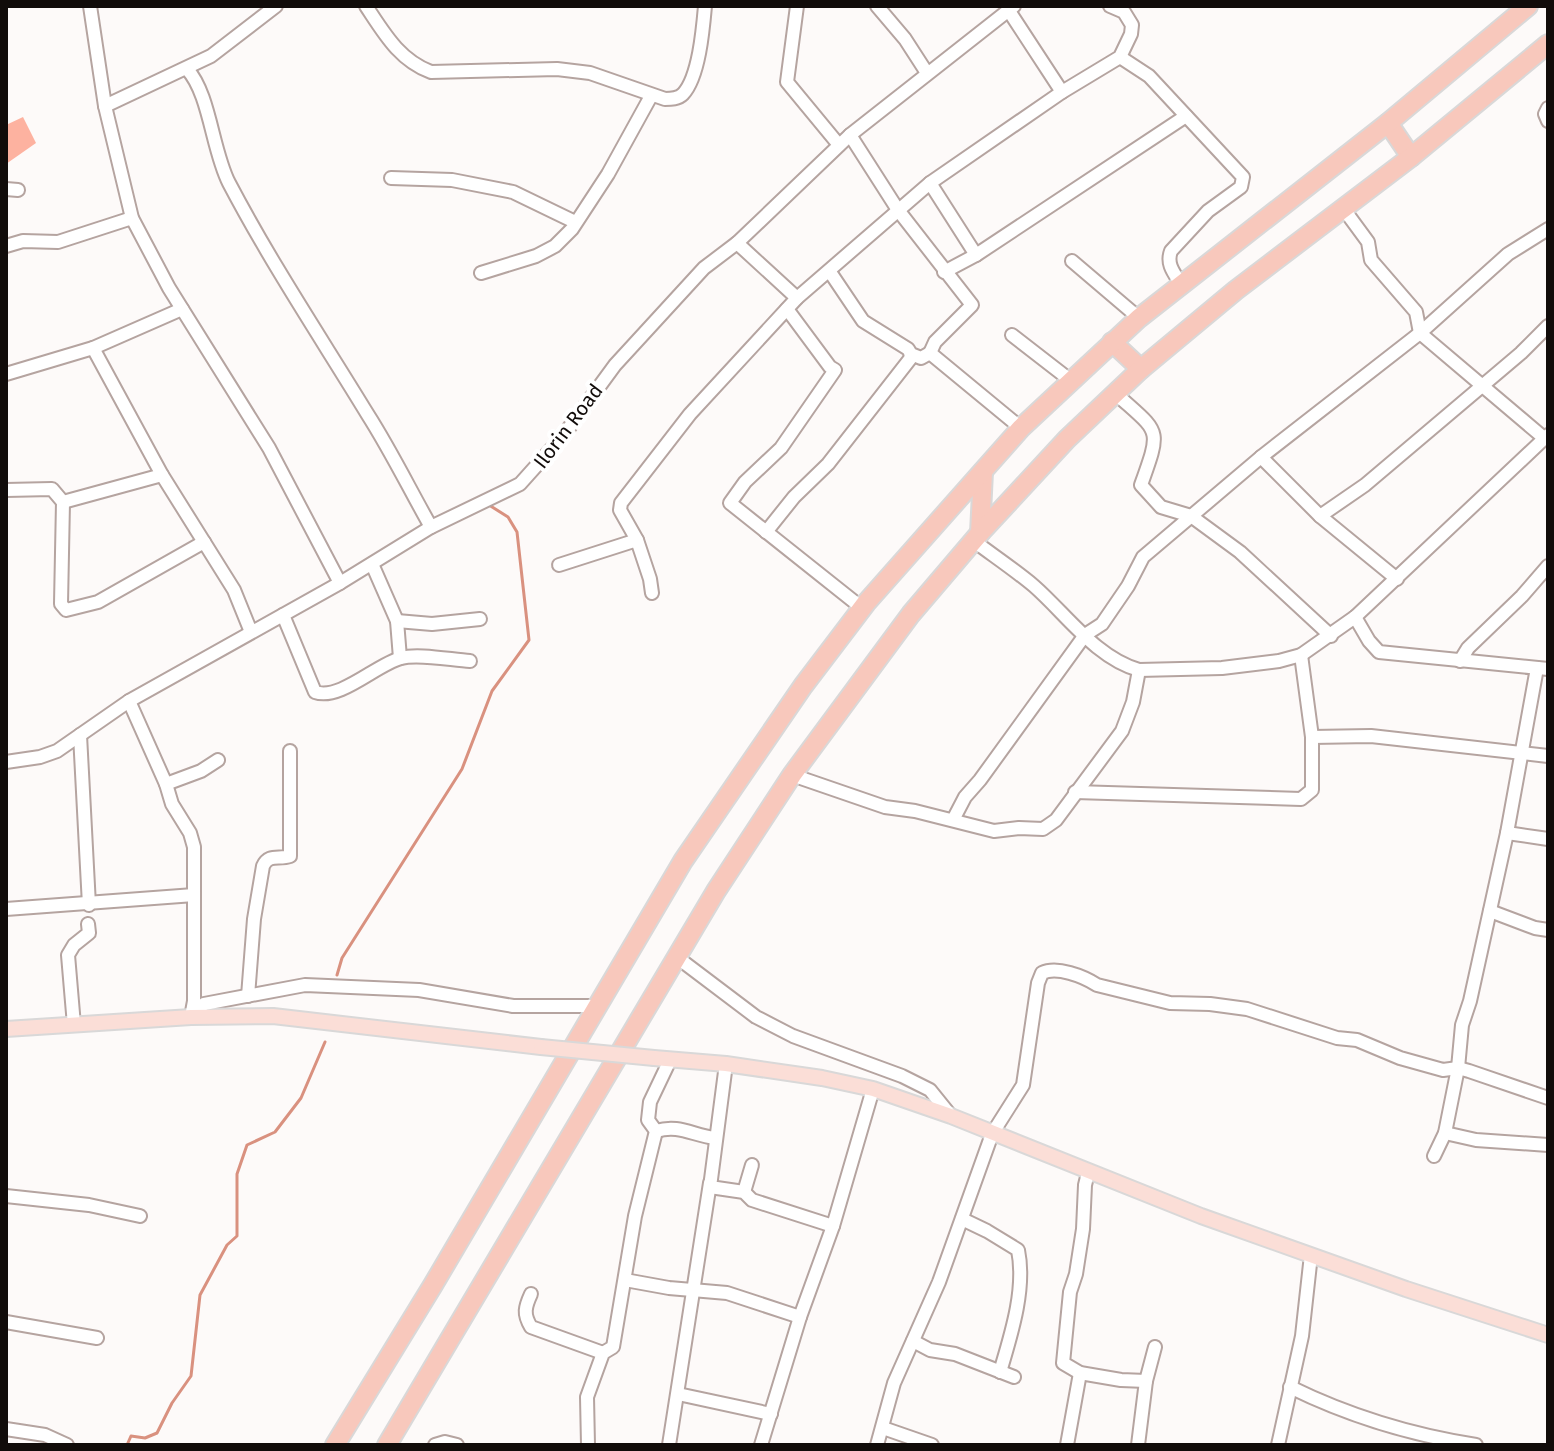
<svg xmlns="http://www.w3.org/2000/svg" width="1554" height="1451" font-family="'Fira Sans',sans-serif">
	<style>
		.forest { fill: #fdb2a0 }
		.lines { fill: none; stroke-linecap: round; stroke-linejoin: round }
		.stream { stroke: #d9917f; stroke-width: 3 }
		.minor-casing { stroke: #b5a4a0; stroke-width: 16 }
		.major-casing { stroke: #d9d8d8; stroke-width: 18 }
		.highway-casing { stroke: #d9d8d8; stroke-width: 22 }
		.minor { stroke: #fff; stroke-width: 12 }
		.major { stroke: #fbded7; stroke-width: 14 }
		.highway { stroke: #f8c8bc; stroke-width: 18 }
		.major-bridge-casing { stroke: #d9d8d8; stroke-width: 18; stroke-linecap: butt }
		.major-bridge { stroke: #fbded7; stroke-width: 14 }
		.labels { text-anchor: middle; dominant-baseline: central; stroke-width: 8; stroke-linejoin: round; paint-order: stroke }
		.street-label { font-size: 20px; fill: #110c0a; stroke: #fff }
	</style>
	<rect width="100%" height="100%" fill="#fdfaf9"/>
	<polygon class="forest" points="23,117 36,143 6,164 6,125"/>
	<g class="lines">
		<g class="stream">
			<polyline points="337,975 342,958 462,769 492,691 529,640 517,532 508,517 489,505"/>
			<polyline points="127,1445 131,1436 145,1438 157,1433 172,1403 191,1376 200,1295 227,1245 237,1236 237,1174 247,1145 275,1132 301,1098 325,1042"/>
		</g>
		<defs>
			<g id="minor">
				<polyline points="90,6 105,106 132,218 169,288 269,448 340,583"/>
				<path d="M366,6C384,33 399,60 431,72L557,69L590,73L665,99C671,99 678,99 683,94C699,77 703,29 705,6"/>
				<polyline points="797,6 787,82 839,145"/>
				<polyline points="877,6 905,39 927,73"/>
				<polyline points="1009,11 1062,92"/>
				<path d="M1120,57L1149,76L1243,177L1241,187L1208,211L1171,251C1166,264 1174,273 1181,284"/>
				<path d="M187,69C210,94 212,150 229,183C271,263 321,338 368,415C391,451 410,490 431,527"/>
				<polyline points="105,106 211,56 276,6"/>
				<polyline points="1548,108 1545,114 1548,121"/>
				<polyline points="850,135 898,210 972,305 935,342 930,353"/>
				<polyline points="391,178 452,180 513,192 575,222"/>
				<polyline points="930,183 976,255"/>
				<polyline points="6,189 18,190"/>
				<polyline points="1343,208 1368,242 1371,260 1416,312 1420,333 1544,438"/>
				<polyline points="737,243 797,298"/>
				<polyline points="6,246 23,241 58,242 132,218"/>
				<polyline points="1072,261 1139,318"/>
				<polyline points="830,272 863,321 908,349 911,354 921,358 930,353 1021,428"/>
				<polyline points="944,272 976,255 1186,116"/>
				<polyline points="481,273 536,256 555,246 572,229 608,174 651,96"/>
				<polyline points="787,309 830,367 835,370 781,448 745,482 730,503 862,608"/>
				<polyline points="1012,335 1070,380"/>
				<polyline points="93,348 162,475 234,590 251,632"/>
				<polyline points="6,374 93,348 182,309"/>
				<path d="M1115,393C1160,434 1162,426 1141,485L1161,507L1191,516L1240,552L1331,636"/>
				<polyline points="1261,457 1320,516 1397,579"/>
				<polyline points="6,490 52,489 63,502 61,604 66,610 98,602 204,542"/>
				<polyline points="63,502 162,475"/>
				<polyline points="1320,516 1365,485 1521,353 1548,326"/>
				<polyline points="766,532 794,497 828,464 910,359 911,354"/>
				<path d="M974,541C994,556 1015,570 1034,586C1066,614 1096,658 1139,670L1222,668L1279,661L1301,655L1355,617L1548,435"/>
				<polyline points="372,564 397,621 400,658"/>
				<polyline points="559,565 637,540"/>
				<polyline points="652,593 650,579 637,540 620,510 621,503 690,414 797,298 930,183 1062,92 1120,57 1131,34 1132,25 1124,12 1110,6"/>
				<path d="M283,615L315,692C340,701 377,664 401,658C418,653 452,660 470,661"/>
				<polyline points="1355,617 1369,641 1379,652 1548,669"/>
				<polyline points="397,621 432,624 480,619"/>
				<polyline points="1460,661 1468,648 1522,596 1548,566"/>
				<polyline points="129,701 166,784 172,804 190,833 194,847 194,1001 191,1017"/>
				<polyline points="80,735 89,905"/>
				<polyline points="1312,737 1371,736 1548,756"/>
				<polyline points="6,762 40,757 57,751 129,701 340,583 431,527 520,484 563,436 615,365 704,268 737,243 850,135 1014,6"/>
				<polyline points="792,775 885,807 915,811 994,831 1019,828 1043,829 1056,820 1122,731 1133,702 1139,670"/>
				<polyline points="166,784 201,771 218,760"/>
				<polyline points="1075,792 1301,799 1312,790 1312,737 1301,655"/>
				<polyline points="953,820 965,797 980,780 1085,635 1102,624 1128,586 1143,557 1261,457 1420,333 1508,254 1548,229"/>
				<polyline points="1507,833 1548,839"/>
				<polyline points="6,909 194,895"/>
				<polyline points="1490,911 1535,928 1548,930"/>
				<polyline points="678,958 756,1017 793,1036 902,1076 930,1090 951,1116"/>
				<path d="M248,996L254,919L263,866C269,853 279,860 290,856V751"/>
				<polyline points="191,1017 204,1004 305,985 419,990 513,1006 598,1006"/>
				<polyline points="74,1025 68,955 74,945 89,933 88,924"/>
				<polyline points="726,1064 710,1187 744,1192 752,1200 833,1226"/>
				<path d="M656,1131C679,1124 692,1135 715,1138"/>
				<polyline points="1445,1133 1476,1140 1548,1145"/>
				<polyline points="1434,1156 1445,1133 1458,1068 1462,1025 1470,1001 1507,833 1537,668"/>
				<polyline points="1088,1173 1085,1185 1083,1229 1076,1274 1070,1292 1063,1363 1080,1373 1121,1380 1146,1381"/>
				<polyline points="744,1192 752,1165"/>
				<polyline points="6,1196 89,1205 140,1216"/>
				<path d="M962,1219L987,1231L1018,1250C1026,1289 1011,1335 1000,1372"/>
				<polyline points="625,1280 669,1288 727,1293 800,1317"/>
				<path d="M531,1294C525,1307 523,1314 531,1327L603,1353"/>
				<polyline points="6,1322 97,1338"/>
				<polyline points="913,1341 930,1350 955,1354 1014,1377"/>
				<path d="M1290,1387C1347,1415 1412,1435 1476,1445"/>
				<polyline points="678,1394 771,1414"/>
				<polyline points="883,1428 932,1445"/>
				<polyline points="6,1429 45,1435 67,1445"/>
				<polyline points="435,1445 445,1442 457,1445"/>
				<polyline points="588,1445 587,1397 603,1353 613,1347 635,1216 656,1131 648,1120 650,1102 670,1060"/>
				<polyline points="669,1445 710,1183"/>
				<polyline points="761,1445 800,1317 833,1226 873,1089"/>
				<path d="M877,1445L894,1383L939,1282L992,1134L1023,1085L1038,983L1042,973C1057,966 1083,976 1097,985L1170,1003L1210,1004L1247,1009L1337,1038L1357,1040L1400,1058L1443,1070L1458,1068L1469,1071L1548,1098"/>
				<polyline points="1067,1445 1080,1373"/>
				<polyline points="1138,1445 1146,1381 1155,1347"/>
				<polyline points="1278,1445 1302,1336 1311,1255"/>
			</g>
			<g id="major">
				<polyline points="6,1029 191,1017 273,1016 541,1047"/>
				<polyline points="654,1058 726,1064 822,1078 873,1089 951,1116 1201,1216 1406,1289 1548,1335"/>
			</g>
			<g id="highway">
				<polyline points="1388,123 1411,157"/>
				<polyline points="1112,342 1141,369"/>
				<polyline points="980,533 983,472"/>
				<polyline points="335,1445 433,1285 683,861 803,686 866,603 1021,428 1139,318 1388,123 1528,6"/>
				<polyline points="387,1445 716,891 792,775 911,614 980,533 1067,439 1141,369 1236,290 1411,157 1548,44"/>
			</g>
		</defs>
		<use href="#minor" class="minor-casing"/>
		<use href="#major" class="major-casing"/>
		<use href="#highway" class="highway-casing"/>
		<use href="#minor" class="minor"/>
		<use href="#major" class="major"/>
		<use href="#highway" class="highway"/>
		<defs>
			<polyline id="major-bridge" points="541,1047 654,1058"/>
		</defs>
		<use href="#major-bridge" class="major-bridge-casing"/>
		<use href="#major-bridge" class="major-bridge"/>
	</g>
	<g class="labels">
		<g class="street-label">
			<text transform="translate(568 426) rotate(-53)">Ilorin Road</text>
		</g>
	</g>
	<rect width="1554" height="1451" fill="none" stroke="#110c0a" stroke-width="16"/>
</svg>
